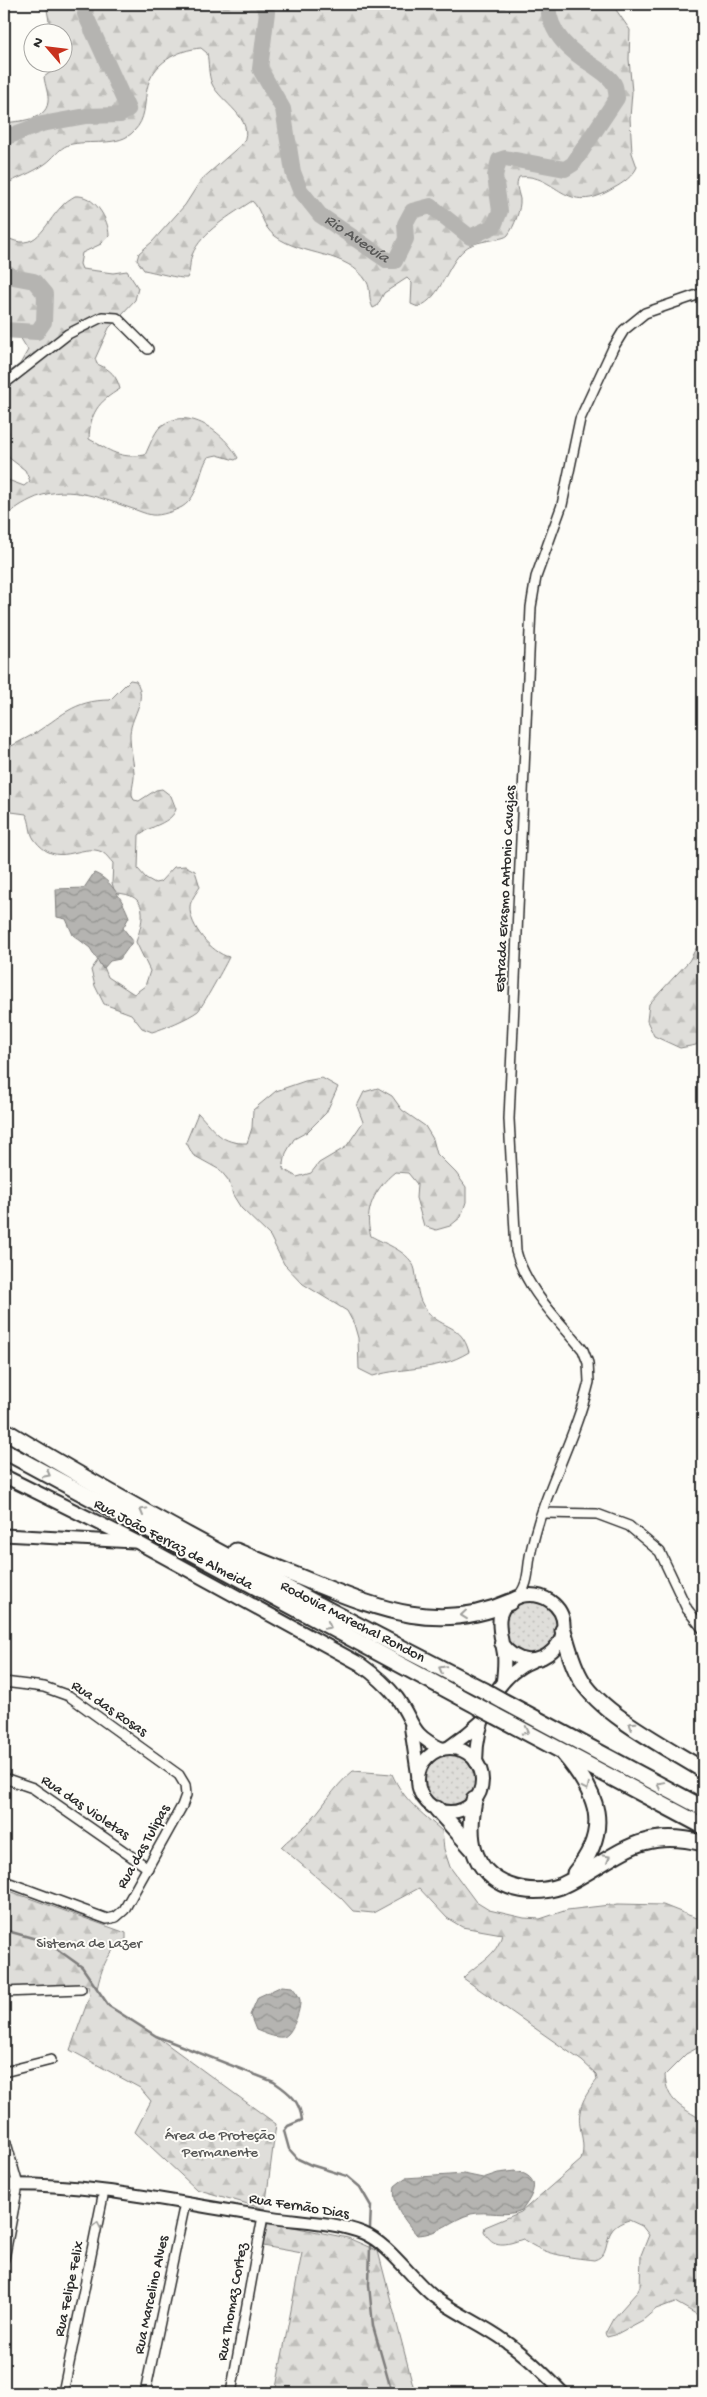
<svg xmlns="http://www.w3.org/2000/svg" width="707" height="2397" font-family="'Gochi Hand',sans-serif">
	<style>
		.grass { fill: url(#grass-dots); stroke: #858482 }
		.forest { fill: url(#forest-firs); stroke: #858482 }
		.water { fill: url(#water-waves); stroke: #7e7d7b }
		.lines { fill: none; stroke-linecap: round; stroke-linejoin: round }
		.stream { stroke: #7e7d7b; stroke-width: 2.5 }
		.river { stroke: #b5b4b1; stroke-width: 16 }
		.minor-casing { stroke: #2b2b2b; stroke-width: 12 }
		.tertiary-casing { stroke: #2b2b2b; stroke-width: 15 }
		.secondary-casing { stroke: #2b2b2b; stroke-width: 16 }
		.trunk-casing { stroke: #2b2b2b; stroke-width: 19 }
		.minor { stroke: #fdfcf7; stroke-width: 9 }
		.tertiary { stroke: #fdfcf7; stroke-width: 11 }
		.secondary { stroke: #fdfcf7; stroke-width: 12 }
		.trunk { stroke: #fdfcf7; stroke-width: 15 }
		.trunk-bridge-casing { stroke: #2b2b2b; stroke-width: 19; stroke-linecap: butt }
		.trunk-bridge { stroke: #fdfcf7; stroke-width: 15 }
		.oneway { stroke: #9e9e9b }
		.labels { text-anchor: middle; dominant-baseline: central; stroke-width: 4; stroke-linejoin: round; paint-order: stroke }
		.street-label { font-size: 15px; fill: #2b2b2b; stroke: #fdfcf7 }
		.park-label { font-size: 15px; fill: #585857; stroke: #fdfcf7 }
		.water-label { font-size: 16px; font-style: italic; fill: #5b5b5a; stroke: #fdfcf7 }
	</style>
	<defs>
		<pattern id="grass-dots" width="8" height="8" patternUnits="userSpaceOnUse" patternTransform="scale(1.25)"><rect width="8" height="8" fill="#dfdeda"/><path d="M2 2h.1M6 6h.1" fill="none" stroke="#c0bfbb" stroke-width="1.8" stroke-linecap="round"/></pattern>
		<pattern id="forest-firs" width="22" height="20" patternUnits="userSpaceOnUse" patternTransform="scale(1.25)"><rect width="22" height="20" fill="#dfdeda"/><path d="M5 1l3.5 6h-7zM16 11l3.5 6h-7z" fill="#c0bfbb"/></pattern>
		<pattern id="water-waves" width="16" height="10" patternUnits="userSpaceOnUse" patternTransform="scale(1.25)"><rect width="16" height="10" fill="#b5b4b1"/><path d="M0 5q4-4 8 0t8 0" fill="none" stroke="#939390"/></pattern>
	</defs>
	<rect width="100%" height="100%" fill="#fdfcf7"/>
	<filter id="ink" filterUnits="userSpaceOnUse"><feTurbulence type="fractalNoise" baseFrequency=".02" numOctaves="2"/><feDisplacementMap in="SourceGraphic" scale="10" xChannelSelector="R" yChannelSelector="G"/><feConvolveMatrix kernelMatrix="1 2 1 2 8 2 1 2 1" color-interpolation-filters="sRGB"/></filter>
	<g filter="url(#ink)">
		<g class="grass">
			<circle cx="531" cy="1628" r="27"/>
			<circle cx="450" cy="1780" r="27"/>
		</g>
		<g class="forest">
			<path d="M46,4H612L630,30L629,59L632,92L630,118L632,153L637,167C634,175 622,184 614,188C564,219 557,172 519,177C515,185 518,190 520,199C521,209 514,227 508,235C503,241 476,239 465,249C445,266 443,297 418,307L411,304L412,283L407,278L384,293L377,306L373,308C368,299 371,289 367,282C347,250 303,257 275,236C262,227 262,210 252,201C231,215 202,231 192,255C189,262 191,271 187,278C179,279 155,272 144,270L137,260L139,253L152,242L185,205L201,180L243,143C256,119 220,102 212,84C208,75 209,62 207,53L201,48C177,50 152,63 147,89C144,105 146,119 134,131C119,148 89,139 68,145C58,149 54,158 45,164C32,173 17,178 4,185V123C18,121 46,121 48,102C49,95 45,85 44,77L56,68L58,63L62,62V32H51Z"/>
			<path d="M75,196C94,194 109,219 109,236L101,244L82,253L80,264L82,269L113,273L127,271L138,288L135,300L109,328L95,359L97,364C110,369 117,376 120,389C98,402 90,413 89,439C111,451 119,459 145,455C149,447 154,433 160,427C187,404 225,433 238,458L235,460L217,455L208,457C198,473 200,496 182,507C174,511 161,516 152,515C145,514 137,510 130,508C98,497 64,483 30,500C20,505 10,511 4,521V482L8,480L24,486L30,481L25,470L4,454V376L20,364L28,350L20,337L4,329V236C37,255 43,225 62,206C65,202 70,199 75,196Z"/>
			<path d="M130,680L136,681C149,701 129,717 130,737C130,749 134,761 134,773C135,782 129,793 134,800L139,801L156,790L162,789L171,796L176,809C172,823 150,826 139,835L138,869L146,878L155,883L160,882L174,867L185,866L195,871L200,887C196,893 190,901 190,907C189,926 212,953 229,957C227,962 201,1009 198,1011C189,1018 163,1029 152,1032L142,1028L131,1014L104,1004L95,986L91,970L98,960L102,962L108,977L134,994L145,986L150,971L136,942C144,918 150,894 115,893L112,883L113,863C110,860 106,854 102,852C81,842 57,871 34,839C29,832 31,822 26,814L4,811V750C13,745 23,740 32,735C61,717 73,700 110,700Z"/>
			<polygon points="703,936 703,1036 696,1045 680,1048 654,1036 647,1021 649,1004 689,961"/>
			<path d="M322,1078L338,1087L326,1113L307,1132L294,1139L286,1153L283,1169L297,1177L311,1173L319,1163L346,1147L363,1122L357,1106L364,1092L378,1088L392,1096L402,1110L425,1126L433,1139L437,1154L456,1173L466,1187V1202L461,1217L450,1226L436,1230L424,1226L416,1198L417,1184L408,1173L395,1172C375,1188 363,1211 371,1236C385,1244 411,1252 415,1270C418,1285 416,1298 427,1311C443,1330 461,1323 469,1352C436,1372 407,1366 373,1376L359,1369L358,1338L354,1324L347,1311L303,1284L284,1264L270,1236L241,1208L233,1195L229,1181L220,1170L193,1155L186,1142L198,1113C215,1131 221,1144 247,1143L252,1128L253,1110L276,1091L305,1081Z"/>
			<path d="M353,1771L392,1774C404,1801 421,1812 442,1831L444,1849L450,1867L476,1902L489,1910L524,1918L540,1919L567,1910L618,1904L663,1905L696,1918L703,1916V2045L686,2054L665,2075C666,2101 682,2108 703,2120V2318L675,2302L656,2309L643,2320L615,2335L607,2337L605,2334L613,2319L637,2292L640,2286L641,2255L649,2235L642,2226L629,2220C597,2229 615,2254 594,2260C568,2257 544,2255 523,2239C506,2245 493,2249 484,2231L485,2227L521,2212L581,2160C585,2147 582,2139 580,2126C577,2107 586,2094 597,2080L596,2074L582,2061L463,1978C478,1962 497,1957 502,1934L462,1927L447,1918L419,1888L373,1913L353,1911L341,1898L281,1847C288,1839 297,1834 304,1827C322,1810 333,1787 353,1771Z"/>
			<path d="M4,1889L126,1933V1939C107,1952 102,1967 97,1989L109,2006L156,2036L276,2124L265,2209L196,2189L135,2132L151,2101L140,2088L70,2050L90,1995L88,1986L61,1985L4,1987Z"/>
			<polygon points="268,2222 348,2238 378,2251 415,2393 275,2393 302,2253 263,2246"/>
		</g>
		<g class="water">
			<path d="M94,873C111,879 123,901 129,917L123,928L133,941L120,959L110,961L103,969L90,948L73,935L66,919L57,917L56,889L84,888Z"/>
			<path d="M282,1986L292,1987C295,1991 299,1995 300,2000C301,2009 292,2036 283,2037C274,2038 264,2033 256,2030L250,2015L258,1997Z"/>
			<path d="M515,2171C543,2177 534,2194 522,2210C505,2218 488,2210 471,2214C452,2219 438,2235 417,2235C406,2222 391,2205 395,2186L405,2178L464,2174L483,2178L498,2173Z"/>
		</g>
		<g class="lines">
			<g class="stream">
				<path d="M4,1930L47,1942L82,1967L109,2006L156,2036L274,2082C290,2093 300,2101 302,2120L288,2126L284,2131L289,2149L298,2159L311,2165L347,2176L360,2187L371,2206L370,2228"/>
				<polyline points="370,2246 369,2285 373,2326 392,2393"/>
			</g>
			<g class="river">
				<path id="s1" d="M262,4L267,12L260,69L283,109L293,172L300,190L320,215L388,261H395L406,239L405,224L412,211L431,206L470,237L494,226L500,211L495,176L499,160L505,158L565,169L573,164L617,98C616,94 616,89 615,86C612,78 602,72 595,67C571,52 549,35 548,4"/>
				<polyline points="4,138 42,124 86,116 120,115 128,109 85,14 87,4"/>
				<polyline points="4,270 13,277 34,281 45,294 44,322 37,332 4,330"/>
			</g>
			<defs>
				<g id="minor">
					<polyline points="4,384 68,334 102,317 117,318 148,349"/>
					<polyline points="543,1513 597,1514 629,1526 660,1552 687,1609 703,1629"/>
					<path d="M517,1598C530,1584 527,1569 531,1551C543,1493 575,1440 589,1382L588,1363L583,1350C558,1319 526,1290 516,1251L509,1119L531,607L536,577L562,505L580,419L613,348L624,330L645,313L703,293"/>
					<polyline points="4,1682 44,1687 69,1696 179,1775 185,1785 186,1795 182,1806 124,1910 116,1917 107,1919 4,1881"/>
					<polyline points="4,1778 33,1788 148,1868"/>
					<polyline points="4,1992 81,1989"/>
					<polyline points="4,2072 51,2060"/>
					<polyline points="4,2136 18,2185 4,2259"/>
					<polyline points="63,2393 104,2191"/>
					<polyline points="145,2393 185,2203"/>
					<polyline points="231,2393 263,2216"/>
				</g>
				<g id="tertiary">
					<polyline points="4,1535 134,1542"/>
					<path d="M4,2185C91,2183 177,2203 263,2216C295,2222 333,2221 363,2233C388,2243 411,2278 433,2296C455,2313 482,2324 504,2340C526,2355 545,2374 563,2393"/>
				</g>
				<g id="secondary">
					<path d="M4,1476L137,1542L360,1664C374,1674 386,1684 397,1698C415,1723 409,1734 442,1749"/>
					<path d="M501,1643C535,1690 589,1629 550,1601C541,1595 531,1594 521,1596C489,1606 501,1633 504,1654C505,1663 504,1672 503,1681"/>
					<polyline points="411,1727 418,1774"/>
					<polyline points="448,1748 467,1734 482,1721"/>
					<circle cx="450" cy="1780" r="32"/>
					<path d="M476,1762C476,1723 494,1676 532,1661"/>
				</g>
				<g id="trunk">
					<path id="s2" d="M4,1430C160,1525 323,1607 485,1691"/>
					<polyline points="4,1451 477,1706"/>
					<path d="M236,1551C262,1562 288,1572 314,1583C380,1610 441,1633 510,1602"/>
					<path d="M563,1630C568,1647 572,1665 582,1681C603,1715 668,1748 703,1770"/>
					<polyline points="501,1700 703,1808"/>
					<polyline points="494,1715 703,1826"/>
					<path d="M564,1754C598,1794 612,1829 575,1873"/>
					<path d="M474,1800C471,1816 469,1834 474,1850C485,1886 528,1898 561,1886C616,1860 636,1826 703,1843"/>
					<polyline points="437,1809 472,1848"/>
				</g>
			</defs>
			<use href="#minor" class="minor-casing"/>
			<use href="#tertiary" class="tertiary-casing"/>
			<use href="#secondary" class="secondary-casing"/>
			<use href="#trunk" class="trunk-casing"/>
			<use href="#minor" class="minor"/>
			<use href="#tertiary" class="tertiary"/>
			<use href="#secondary" class="secondary"/>
			<use href="#trunk" class="trunk"/>
			<defs>
				<g id="trunk-bridge">
					<polyline points="485,1691 501,1700"/>
					<polyline points="477,1706 494,1715"/>
				</g>
			</defs>
			<use href="#trunk-bridge" class="trunk-bridge-casing"/>
			<use href="#trunk-bridge" class="trunk-bridge"/>
		</g>
		<defs><path id="oneway-chevron" d="M-2-3.5L2.5 0L-2 3.5" fill="none" stroke-width="1.6" stroke-linecap="round" stroke-linejoin="round" transform="scale(1.25)"/></defs>
		<g class="oneway">
			<use href="#oneway-chevron" transform="translate(47 1474) rotate(28)"/>
			<use href="#oneway-chevron" transform="translate(143 1511) rotate(-151)"/>
			<use href="#oneway-chevron" transform="translate(464 1615) rotate(174)"/>
			<use href="#oneway-chevron" transform="translate(328 1626) rotate(28)"/>
			<use href="#oneway-chevron" transform="translate(442 1669) rotate(-152)"/>
			<use href="#oneway-chevron" transform="translate(632 1725) rotate(-147)"/>
			<use href="#oneway-chevron" transform="translate(526 1731) rotate(27)"/>
			<use href="#oneway-chevron" transform="translate(660 1785) rotate(-152)"/>
			<use href="#oneway-chevron" transform="translate(586 1787) rotate(64)"/>
			<use href="#oneway-chevron" transform="translate(607 1858) rotate(-30)"/>
			<use href="#oneway-chevron" transform="translate(97 2225) rotate(-78)"/>
		</g>
	</g>
	<g class="labels">
		<g class="street-label">
			<text transform="translate(506 889) rotate(-87)">Estrada Erasmo Antonio Cavajas</text>
			<text transform="translate(173 1545) rotate(28)">Rua João Ferraz de Almeida</text>
			<text stroke="none"><textPath href="#s2" startOffset="398">Rodovia Marechal Rondon</textPath></text>
			<text transform="translate(109 1709) rotate(34)">Rua das Rosas</text>
			<text transform="translate(85 1808) rotate(34)">Rua das Violetas</text>
			<text transform="translate(144 1847) rotate(-61)">Rua das Tulipas</text>
			<text transform="translate(299 2207) rotate(9)">Rua Fernão Dias</text>
			<text transform="translate(70 2289) rotate(-78)">Rua Felipe Felix</text>
			<text transform="translate(152 2295) rotate(-78)">Rua Marcelino Alves</text>
			<text transform="translate(233 2302) rotate(-80)">Rua Thomaz Cortez</text>
		</g>
		<g class="park-label">
			<text x="89" y="1944">Sistema de Lazer</text>
			<text x="220" y="2136">Área de Proteção<tspan x="220" dy="17">Permanente</tspan></text>
		</g>
		<g class="water-label">
			<text stroke="none"><textPath href="#s1" startOffset="272">Rio Avecuía</textPath></text>
		</g>
	</g>
	<rect width="707" height="2397" fill="none" stroke="#fdfcf7" stroke-width="20"/>
	<rect x="10" y="10" width="687" height="2377" fill="none" stroke="#2b2b2b" stroke-width="2" filter="url(#ink)"/>
	<g transform="translate(48 48) rotate(298)"><circle r="24" fill="#fdfcf7" stroke="#a9a8a5"/>
	<path d="M0-4L9 19L0 12L-9 19Z" fill="#c8321e"/>
	<text y="-8" font-size="14" font-weight="bold" text-anchor="middle" fill="#2b2b2b">N</text>
	</g>
</svg>
